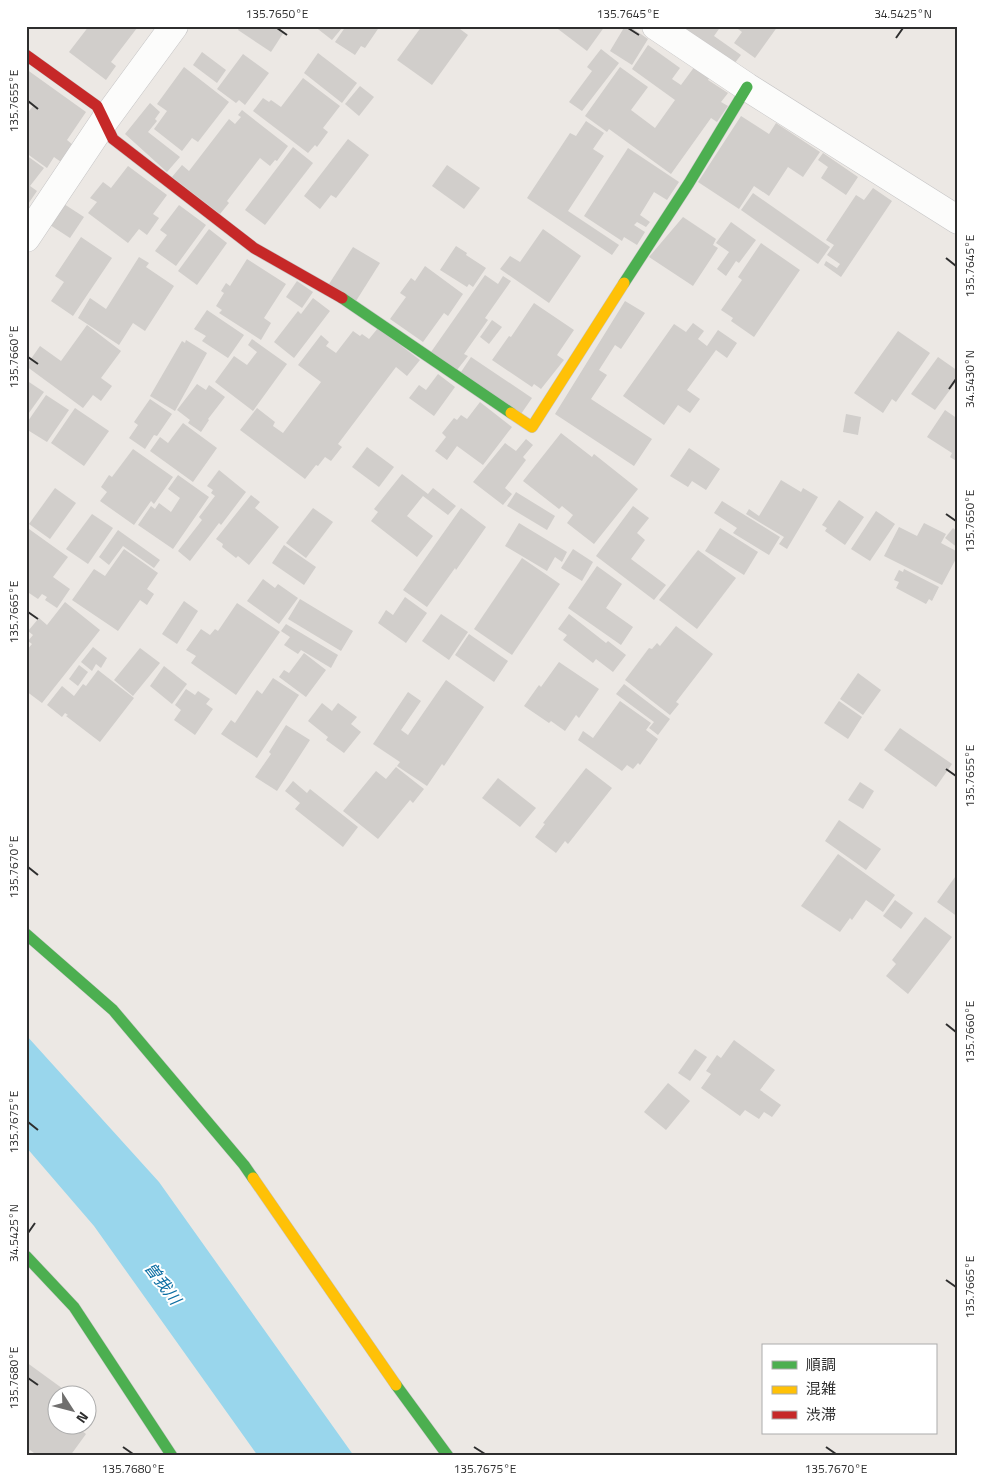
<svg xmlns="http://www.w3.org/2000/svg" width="984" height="1482" font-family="'Titillium Web','Noto Sans JP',sans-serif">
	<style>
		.water { fill: #99d6ec }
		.building { fill: #d1cecb }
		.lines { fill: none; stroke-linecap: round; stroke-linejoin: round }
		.street-casing { stroke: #c5c4c5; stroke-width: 29 }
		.fast-casing { stroke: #c5c4c5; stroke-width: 12 }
		.slow-casing { stroke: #c5c4c5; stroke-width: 12 }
		.jam-casing { stroke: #c5c4c5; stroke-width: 12 }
		.street { stroke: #fcfcfb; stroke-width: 28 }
		.fast { stroke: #4caf50; stroke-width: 11 }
		.slow { stroke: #ffc107; stroke-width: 11 }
		.jam { stroke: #c62828; stroke-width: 11 }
		.ticks { fill: none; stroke: #2e2e2e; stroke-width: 2 }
		.labels { text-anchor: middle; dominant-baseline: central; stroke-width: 4; stroke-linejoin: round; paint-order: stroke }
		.water-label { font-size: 16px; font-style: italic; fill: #0d6fa3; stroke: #fff }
		.neatline { fill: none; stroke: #2e2e2e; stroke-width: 2 }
		.ticks-label { font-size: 12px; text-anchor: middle; fill: #2e2e2e }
	</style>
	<rect width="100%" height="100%" fill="#ece8e4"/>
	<polygon class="water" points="26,1035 159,1182 354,1456 258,1456 94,1226 26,1147"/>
	<g class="building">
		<polygon points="89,26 134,26 137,28 111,62 116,66 106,80 69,52"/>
		<polygon points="240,26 276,26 284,32 271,52 238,30"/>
		<polygon points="314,26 340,26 342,28 332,40"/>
		<polygon points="346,26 380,26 365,48 361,46 355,55 335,42"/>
		<polygon points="422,26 456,26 468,35 432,85 397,60"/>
		<polygon points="554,26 605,26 587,51"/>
		<polygon points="625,26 629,26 648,39 632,65 610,51"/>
		<polygon points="680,26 721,26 714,36 741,55 734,64"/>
		<polygon points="741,26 778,26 755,58 734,43 742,32 738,29"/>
		<polygon points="648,45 680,68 672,79 681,85 695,66 710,77 708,80 728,93 721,102 728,106 717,122 711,118 671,174 609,129 607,132 585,116 620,67 648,87 631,110 655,128 675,100 632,69"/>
		<polygon points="601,49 619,63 582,111 569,102 592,71 587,67"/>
		<polygon points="202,52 226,70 217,83 193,65"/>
		<polygon points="318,53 357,83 342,103 304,73"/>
		<polygon points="243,54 269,73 245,105 239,100 236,103 217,89"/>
		<polygon points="184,67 229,102 198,142 192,138 182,151 154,129 167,111 157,104"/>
		<polygon points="26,69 86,112 67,140 73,145 61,162 54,157 47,168 26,153 26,115 33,106 26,102"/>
		<polygon points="303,78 340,106 323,128 328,132 317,147 315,145 308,153 253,111 263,98 269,102 271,100 281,107"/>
		<polygon points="360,86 374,97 359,116 345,104"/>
		<polygon points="150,103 160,112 155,119 157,121 148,132 180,157 167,172 125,134"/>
		<polygon points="242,110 288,146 277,161 275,160 270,166 260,158 227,201 229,203 220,214 172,177 182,165 189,171 229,119 235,124 241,117 238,115"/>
		<polygon points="741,116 769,134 776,123 820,152 803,177 788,167 769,196 754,186 739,209 698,182"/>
		<polygon points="586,121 604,133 593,149 604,156 568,211 619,245 612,255 527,198 570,133 576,136"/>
		<polygon points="348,139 369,155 336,198 331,195 320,209 304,196"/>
		<polygon points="293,147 313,163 265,225 245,210"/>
		<polygon points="628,148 679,182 667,200 654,192 640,215 650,222 646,227 637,222 634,225 645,232 637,245 624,237 622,241 584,216"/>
		<polygon points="823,153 858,177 846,195 821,178 828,167 818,160"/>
		<polygon points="26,155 44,168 30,186 37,191 26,207"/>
		<polygon points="447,165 480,188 464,209 432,186"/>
		<polygon points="128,166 167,195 153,214 159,218 147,235 139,229 128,243 88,213 97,202 90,198 103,182 111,188"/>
		<polygon points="873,188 892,201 841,277 824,265 826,261 837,268 840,264 827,255 834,245 826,240 856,195 864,200"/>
		<polygon points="753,193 830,247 818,264 741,210"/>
		<polygon points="64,204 84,217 70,238 50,225"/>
		<polygon points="179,205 206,225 176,266 155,251 167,235 160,230"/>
		<polygon points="683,217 716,239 713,245 718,248 693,286 649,257"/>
		<polygon points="731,222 756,240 739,263 736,261 726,276 717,269 729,252 716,243"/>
		<polygon points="209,229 227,243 197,285 178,271"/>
		<polygon points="543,229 581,256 549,303 500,269 510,256 520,262"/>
		<polygon points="81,237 112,258 73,316 51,301 64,282 55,276"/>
		<polygon points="761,243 800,270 754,337 731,321 733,318 721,310 742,280 738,277"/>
		<polygon points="456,246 467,253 466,255 486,268 473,287 469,284 467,287 440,270"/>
		<polygon points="353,247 380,263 356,301 329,284"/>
		<polygon points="139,257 149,263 146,267 174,286 145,331 133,323 119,345 78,318 90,298 106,309"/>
		<polygon points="247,259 286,284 264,318 271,323 261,340 219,313 222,310 216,306 224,293 221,291 226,283 230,286"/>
		<polygon points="425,266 463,294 448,316 444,313 423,342 390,319 406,297 400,293 411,278 415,281"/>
		<polygon points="485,275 498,284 503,276 511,281 485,318 488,320 464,354 468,356 457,370 431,352"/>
		<polygon points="297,281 313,292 302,308 286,297"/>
		<polygon points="313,298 330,311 294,358 274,342 298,311 301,314"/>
		<polygon points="625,301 645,313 621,349 615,345 599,370 607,375 591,399 652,439 634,466 555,414"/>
		<polygon points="534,303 574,330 557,355 564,360 541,389 534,384 532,387 492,360 509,336 511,337"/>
		<polygon points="207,310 244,335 228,358 202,341 206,336 194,329"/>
		<polygon points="492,320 502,327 489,344 480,337"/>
		<polygon points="693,323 704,331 698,339 707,346 718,330 737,343 727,358 716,350 687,390 700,399 690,413 678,405 664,425 623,396 674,324 686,332"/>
		<polygon points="87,325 121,351 101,378 112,386 101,401 93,395 83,408 26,366 40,346 61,361"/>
		<polygon points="378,328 420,360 407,376 396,367 338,444 342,447 331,461 325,457 318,466 316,465 305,479 240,430 257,408 275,422 273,426 283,433 321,382 298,365 321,335 329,342 326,346 336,353 353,331 360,336 362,334 369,339"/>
		<polygon points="898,331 930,353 896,402 892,399 883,413 854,393"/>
		<polygon points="252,339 287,364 253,411 215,382 234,356 247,365 257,352 248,345"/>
		<polygon points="186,340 207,353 175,411 150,396 182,341 185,343"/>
		<polygon points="471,357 532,398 521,414 461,372"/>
		<polygon points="938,357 958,371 958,379 935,410 911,394"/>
		<polygon points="438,374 455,387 434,416 409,398 419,385 426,390"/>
		<polygon points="26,380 44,392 26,417"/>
		<polygon points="197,384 206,390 209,385 225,397 208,419 209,420 201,432 188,423 190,420 177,410"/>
		<polygon points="46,395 69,410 47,442 26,429 26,424"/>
		<polygon points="150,399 172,414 157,436 154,435 145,449 129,438 138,425 134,422"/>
		<polygon points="480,402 512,427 483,465 457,446 447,460 435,451 446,437 442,433 454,418 457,420 461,415 467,419"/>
		<polygon points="75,408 109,431 84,466 51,443"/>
		<polygon points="945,410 958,419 958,462 950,457 952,453 927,437"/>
		<polygon points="846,414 861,417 858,435 843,432"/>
		<polygon points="183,423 217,448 193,482 150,451 160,437 168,443"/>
		<polygon points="561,433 592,457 594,454 638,489 594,544 567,523 573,515 562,506 559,509 523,481"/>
		<polygon points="526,439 533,445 523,457 526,460 505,488 512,494 503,505 473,482 505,443 516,451"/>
		<polygon points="367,447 394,467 379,487 352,467"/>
		<polygon points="689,448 720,469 706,490 692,481 688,487 670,476"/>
		<polygon points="133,449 173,477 154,504 151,501 134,525 100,501 107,492 101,487 109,475 112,477"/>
		<polygon points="219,470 246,492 221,525 219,523 190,561 178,551 202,520 199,517 215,496 211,493 213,490 207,486"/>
		<polygon points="402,474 428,494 433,488 456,506 448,515 423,496 407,516 433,536 417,557 371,521 378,512 374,509"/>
		<polygon points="178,475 209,497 173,549 138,525 151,506 155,509 159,503 171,512 180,498 168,489"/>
		<polygon points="781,480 801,492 803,488 818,497 787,549 779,544 784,537 746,514 749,509 759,516"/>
		<polygon points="55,488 76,503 50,539 29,524"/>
		<polygon points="516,492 555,516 547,530 507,506"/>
		<polygon points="251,495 260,502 255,508 279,527 249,565 238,556 236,558 222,547 223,544 216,539"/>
		<polygon points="839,500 864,517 845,545 825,531 827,528 822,525"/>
		<polygon points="722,501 780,537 769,555 733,533 737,528 714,513"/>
		<polygon points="633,506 649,518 637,533 645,540 631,559 666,585 654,600 596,556"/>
		<polygon points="313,508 333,522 306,558 286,543"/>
		<polygon points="461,508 486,527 456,570 455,568 427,607 403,590"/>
		<polygon points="876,511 895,524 870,561 851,549"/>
		<polygon points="92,514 113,528 88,564 66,549"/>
		<polygon points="519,523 567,552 562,562 555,557 547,571 505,546"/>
		<polygon points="924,523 946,534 941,543 958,552 958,555 942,585 884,556 899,527 917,536"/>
		<polygon points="720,528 758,552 744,575 705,551"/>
		<polygon points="953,528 958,532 958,548 945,538"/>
		<polygon points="29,529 68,557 53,577 70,589 57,608 45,600 47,597 42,594 38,599 26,591 26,532"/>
		<polygon points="118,530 160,560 154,568 123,546 109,565 99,557"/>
		<polygon points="284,545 316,567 304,585 272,563"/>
		<polygon points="124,549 158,573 147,589 154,594 147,605 140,600 118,631 72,600 94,569 105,576"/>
		<polygon points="573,549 593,562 582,581 561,568"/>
		<polygon points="698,550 736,578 697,629 659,600"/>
		<polygon points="522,558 560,584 512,655 474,629"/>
		<polygon points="597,566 622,584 606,608 633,627 621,645 568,608"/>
		<polygon points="904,569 939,587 932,601 929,599 926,604 896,588 899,582 894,580 899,570 903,572"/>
		<polygon points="263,579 275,588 278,584 298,598 279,624 247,601"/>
		<polygon points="405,597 427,613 406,643 378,623 386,610 393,615"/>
		<polygon points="300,599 353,631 341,651 288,619"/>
		<polygon points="184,601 198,611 177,644 162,634"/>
		<polygon points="65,602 100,630 42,703 26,691 26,651 32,644 28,641 33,635 28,631 39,618 47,625"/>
		<polygon points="237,603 280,632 236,695 191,663 196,656 186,650 201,629 210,635 215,629 218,631"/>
		<polygon points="441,614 468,632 449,660 422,641"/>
		<polygon points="569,614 606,643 608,641 626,655 613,672 596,659 593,663 563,640 567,635 558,629"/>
		<polygon points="286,624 338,655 331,668 301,650 298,654 284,645 290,637 281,631"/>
		<polygon points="676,626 713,654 676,702 679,704 670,715 625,680 649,648 652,649 657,643 660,646"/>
		<polygon points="469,634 508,661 494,682 455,655"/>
		<polygon points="93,647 107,658 101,668 96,664 92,671 81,662"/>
		<polygon points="140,648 160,663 133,696 114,680"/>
		<polygon points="304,653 326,670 306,697 279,677 284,670 289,673"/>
		<polygon points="559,662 599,689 579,718 576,715 565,731 551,721 549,723 524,706 539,685 541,687"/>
		<polygon points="79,665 88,672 78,686 69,679"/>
		<polygon points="164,666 187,684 172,704 150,686"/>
		<polygon points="98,670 134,698 100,742 66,716 68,715 65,713 62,717 47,705 62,686 74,696 83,684 86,686"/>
		<polygon points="858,673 881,690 863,715 840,699"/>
		<polygon points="273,678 299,695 257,758 221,734 231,720 235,723 257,690 262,694"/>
		<polygon points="446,680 484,707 444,766 442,764 427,786 397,766 400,762 373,744 408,692 421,701 401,730 408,735"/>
		<polygon points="624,684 670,719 658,735 649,728 654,722 616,694"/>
		<polygon points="186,689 195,695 198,691 210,699 206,704 213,709 195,735 174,720 181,710 175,705"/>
		<polygon points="620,701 651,723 646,730 658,739 640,765 638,763 633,769 627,765 622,771 578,740 583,731 593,738"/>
		<polygon points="839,701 862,717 848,739 824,723"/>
		<polygon points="322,703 332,711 338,703 357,717 351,724 361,732 344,753 326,740 328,737 308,721"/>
		<polygon points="286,725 310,740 277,791 255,777 271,754 269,752"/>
		<polygon points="900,728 952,764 936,787 884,750"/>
		<polygon points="396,767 424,789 413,803 410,800 378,839 343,811 376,771 386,779"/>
		<polygon points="586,768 612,788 568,844 565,841 556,853 535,837 545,824 543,823"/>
		<polygon points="498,778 536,808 520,827 482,798"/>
		<polygon points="293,781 307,793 310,789 358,827 343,847 295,809 300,803 285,791"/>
		<polygon points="860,782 874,791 863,809 848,800"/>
		<polygon points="839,820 881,849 866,870 825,841"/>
		<polygon points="838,854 895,895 883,912 866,900 852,920 850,918 840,932 801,906"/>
		<polygon points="958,873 958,917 937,902"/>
		<polygon points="895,900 913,913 901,929 883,916"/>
		<polygon points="925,917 952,937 908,994 886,976 896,964 892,960"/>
		<polygon points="734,1040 775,1070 760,1090 781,1105 772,1117 764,1112 759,1119 745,1110 740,1116 701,1088 711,1074 706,1071 717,1055 721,1058"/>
		<polygon points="695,1049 707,1057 690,1081 678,1073"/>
		<polygon points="668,1083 690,1101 666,1130 644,1112"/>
		<polygon points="26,1362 70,1394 58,1394 58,1424 73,1424 86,1434 70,1456 38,1456 30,1450 26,1454"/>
	</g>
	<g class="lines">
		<defs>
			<g id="street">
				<polyline points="656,26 747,87 958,220"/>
				<polyline points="26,238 105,120 174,26"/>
			</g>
			<g id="fast">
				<polyline points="624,283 689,183 747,87"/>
				<polyline points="342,298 511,413"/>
				<polyline points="26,934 113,1010 244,1165 253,1178"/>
				<polyline points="26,1256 74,1307 172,1456"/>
				<polyline points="396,1385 448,1456"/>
			</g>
			<g id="slow">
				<polyline points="511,413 532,427 624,283"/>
				<polyline points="253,1178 396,1385"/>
			</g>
			<polyline id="jam" points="26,55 97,106 113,139 254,248 342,298"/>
		</defs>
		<use href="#street" class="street-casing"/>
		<use href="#fast" class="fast-casing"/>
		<use href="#slow" class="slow-casing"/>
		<use href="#jam" class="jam-casing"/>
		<use href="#street" class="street"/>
		<use href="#fast" class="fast"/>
		<use href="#slow" class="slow"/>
		<use href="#jam" class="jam"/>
	</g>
	<path class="ticks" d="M277,28L287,35M628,28L639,35M896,38L903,28M28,101L38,109M946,258L956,266M28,357L38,364M949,389L956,379M946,514L956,521M28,612L38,619M946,769L956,776M28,867L38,875M946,1024L956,1032M28,1122L38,1130M28,1233L35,1223M946,1280L956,1287M28,1378L38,1385M123,1447L133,1454M474,1447L485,1454M826,1447L836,1454"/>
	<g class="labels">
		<g class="water-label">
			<text transform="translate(163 1283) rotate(53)">曽我川</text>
		</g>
	</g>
	<rect width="984" height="1482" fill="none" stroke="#ffffff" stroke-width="55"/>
	<rect x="762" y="1344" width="175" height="90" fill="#ffffff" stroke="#ababab"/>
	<rect x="772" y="1361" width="25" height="8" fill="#4caf50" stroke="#ababab"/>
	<text x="806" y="1370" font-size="15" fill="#2e2e2e">順調</text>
	<rect x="772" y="1386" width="25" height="8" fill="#ffc107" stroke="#ababab"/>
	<text x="806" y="1394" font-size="15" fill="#2e2e2e">混雑</text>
	<rect x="772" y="1411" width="25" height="8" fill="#c62828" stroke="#ababab"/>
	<text x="806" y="1420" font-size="15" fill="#2e2e2e">渋滞</text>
	<g transform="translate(72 1410) rotate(126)"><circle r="24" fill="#ffffff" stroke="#ababab"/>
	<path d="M0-4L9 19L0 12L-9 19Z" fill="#706f6e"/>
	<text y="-8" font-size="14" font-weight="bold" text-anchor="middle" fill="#2e2e2e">N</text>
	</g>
	<rect x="28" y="28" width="928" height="1426" class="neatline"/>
	<g class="ticks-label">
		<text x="277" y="18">135.7650°E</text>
		<text x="628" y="18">135.7645°E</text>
		<text x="903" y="18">34.5425°N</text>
		<text transform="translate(14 101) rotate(-90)" y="4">135.7655°E</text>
		<text transform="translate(970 266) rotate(-90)" y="4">135.7645°E</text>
		<text transform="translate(14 357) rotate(-90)" y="4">135.7660°E</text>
		<text transform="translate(970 379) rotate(-90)" y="4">34.5430°N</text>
		<text transform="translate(970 521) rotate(-90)" y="4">135.7650°E</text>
		<text transform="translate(14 612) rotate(-90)" y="4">135.7665°E</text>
		<text transform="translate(970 776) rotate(-90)" y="4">135.7655°E</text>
		<text transform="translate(14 867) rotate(-90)" y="4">135.7670°E</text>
		<text transform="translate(970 1032) rotate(-90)" y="4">135.7660°E</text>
		<text transform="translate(14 1122) rotate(-90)" y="4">135.7675°E</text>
		<text transform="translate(14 1233) rotate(-90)" y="4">34.5425°N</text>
		<text transform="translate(970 1287) rotate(-90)" y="4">135.7665°E</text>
		<text transform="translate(14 1378) rotate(-90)" y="4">135.7680°E</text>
		<text x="133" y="1473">135.7680°E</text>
		<text x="485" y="1473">135.7675°E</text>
		<text x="836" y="1473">135.7670°E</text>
	</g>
</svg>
